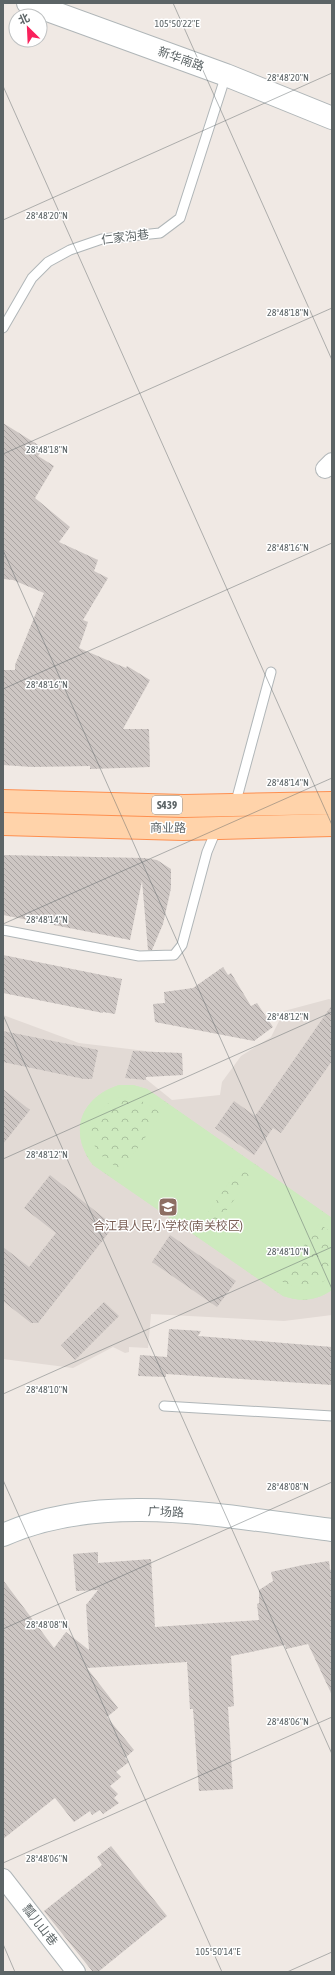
<svg xmlns="http://www.w3.org/2000/svg" width="335" height="1975" font-family="'Asap Condensed','Noto Sans SC',sans-serif">
	<style>
		.education { fill: #e2dad5 }
		.forest { fill: url(#forest-crowns) }
		.pitch { fill: #cdeabe; fill-rule: evenodd }
		.building { fill: url(#building-back-hatch) }
		.lines { fill: none; stroke-linecap: round; stroke-linejoin: round }
		.service-casing { stroke: #b0b6b8; stroke-width: 11 }
		.minor-casing { stroke: #b0b6b8; stroke-width: 20 }
		.tertiary-casing { stroke: #b0b6b8; stroke-width: 24 }
		.secondary-casing { stroke: #b0b8ba; stroke-width: 24 }
		.primary-casing { stroke: #fe8f4f; stroke-width: 24 }
		.service { stroke: #fff; stroke-width: 9 }
		.minor { stroke: #fff; stroke-width: 18 }
		.tertiary { stroke: #fff; stroke-width: 22 }
		.secondary { stroke: #fff; stroke-width: 22 }
		.primary { stroke: #ffd3aa; stroke-width: 22 }
		.ticks { fill: none; stroke: #5c6466; stroke-width: 1; stroke-opacity: 0.45 }
		.labels { text-anchor: middle; dominant-baseline: central; stroke-width: 3; stroke-linejoin: round; paint-order: stroke }
		.shield { fill: #fff; stroke: #8d9294; stroke-width: 1 }
		.shield-label { font-size: 11px; font-weight: bold; fill: #5c6466 }
		.street-label { font-size: 12px; fill: #5c6466; stroke: #fff }
		.education-label { font-size: 12px; fill: #785e54; stroke: #fff }
		.ticks-label { font-size: 10px; text-anchor: middle; fill: #5c6466; stroke: #fff; stroke-width: 3; stroke-linejoin: round; paint-order: stroke }
	</style>
	<defs>
		<pattern id="forest-crowns" width="20" height="18" patternUnits="userSpaceOnUse"><rect width="20" height="18" fill="#cdeabe"/><path d="M2 6a3 3 0 1 1 6 0M12 15a3 3 0 1 1 6 0" fill="none" stroke="#aac19e"/></pattern>
		<pattern id="building-back-hatch" width="6" height="6" patternUnits="userSpaceOnUse"><rect width="6" height="6" fill="#cdc6c3"/><path d="M-1 5l2 2M0 0l6 6M5-1l2 2" fill="none" stroke="#aaa4a2"/></pattern>
	</defs>
	<rect width="100%" height="100%" fill="#f0e9e4"/>
	<polygon class="education" points="329,999 332,1000 332,1315 284,1321 151,1314 148,1348 129,1347 129,1352 125,1353 113,1347 73,1368 3,1359 3,1015 79,1043 146,1051 146,1079 172,1100 220,1095 222,1082 241,1056 271,1037 284,1011"/>
	<path class="forest" d="M119,1085H133L147,1089L332,1218V1290C316,1301 301,1302 283,1296L93,1165C68,1132 80,1098 119,1085Z"/>
	<path class="pitch" d="M119,1085H133L147,1089L332,1218V1236L327,1229L319,1224L280,1280C296,1291 322,1291 332,1271V1290C316,1301 301,1302 283,1296L93,1165C68,1132 80,1098 119,1085ZM121,1097C138,1097 149,1104 162,1114L122,1170C116,1166 107,1161 102,1156C80,1134 96,1105 121,1097ZM239,1168L251,1176L211,1232L200,1224Z"/>
	<g class="building">
		<polygon points="3,423 43,448 38,456 54,466 35,498 70,527 59,542 98,560 94,571 108,578 83,620 88,622 79,648 126,668 127,666 150,680 123,729 149,729 150,767 90,769 90,766 32,767 3,765 3,670 15,670 15,665 44,593 13,580 3,579"/>
		<polygon points="3,855 144,858 157,860 171,869 171,888 163,924 152,950 148,950 142,881 130,940 3,915"/>
		<polygon points="3,955 122,979 115,1014 103,1012 103,1013 3,993"/>
		<polygon points="223,967 228,975 231,973 251,1006 257,1003 273,1027 254,1041 155,1022 153,1004 165,1003 164,992 193,988"/>
		<polygon points="332,1005 332,1061 281,1133 273,1128 254,1155 215,1128 234,1101 255,1116"/>
		<polygon points="3,1031 98,1050 92,1079 84,1079 3,1062"/>
		<polygon points="133,1051 182,1053 183,1075 146,1077 146,1080 125,1078"/>
		<polygon points="3,1089 30,1110 3,1144"/>
		<polygon points="50,1175 114,1226 38,1323 31,1323 3,1301 3,1247 29,1267 56,1233 24,1208"/>
		<polygon points="170,1235 236,1281 217,1307 152,1262"/>
		<polygon points="104,1302 119,1316 75,1360 61,1345"/>
		<polygon points="169,1329 201,1331 198,1336 332,1347 332,1385 166,1374 166,1377 138,1376 140,1355 167,1357"/>
		<polygon points="98,1552 98,1563 151,1559 155,1627 259,1620 257,1604 259,1603 259,1590 273,1581 271,1572 303,1565 329,1561 330,1570 332,1569 332,1695 308,1644 286,1649 285,1645 231,1656 234,1706 228,1707 233,1789 199,1791 193,1709 190,1709 187,1662 87,1668 118,1708 107,1717 134,1750 125,1758 129,1762 116,1772 121,1777 110,1786 118,1794 114,1798 119,1803 103,1814 100,1810 92,1815 90,1811 74,1822 55,1798 3,1839 3,1580 54,1648 66,1632 89,1650 86,1605 98,1590 76,1591 73,1554"/>
		<polygon points="111,1846 167,1916 98,1972 93,1972 44,1911 102,1865 97,1857"/>
	</g>
	<g class="lines">
		<defs>
			<g id="service">
				<polyline points="3,328 32,278 48,262 70,250 102,239 160,233 180,218 226,75"/>
				<polyline points="235,805 271,672"/>
				<polyline points="3,930 139,956 174,955 182,945 207,852 217,828"/>
				<polyline points="164,1406 332,1416"/>
			</g>
			<g id="minor">
				<polyline points="325,469 332,462"/>
				<polyline points="3,1878 76,1972"/>
			</g>
			<polyline id="tertiary" points="28,3 226,75 332,118"/>
			<path id="secondary" d="M3,1535C104,1490 226,1517 332,1530"/>
			<g id="primary">
				<polyline points="3,801 184,806 332,803"/>
				<polyline points="3,824 183,829 332,825"/>
			</g>
		</defs>
		<use href="#service" class="service-casing"/>
		<use href="#minor" class="minor-casing"/>
		<use href="#tertiary" class="tertiary-casing"/>
		<use href="#secondary" class="secondary-casing"/>
		<use href="#primary" class="primary-casing"/>
		<use href="#service" class="service"/>
		<use href="#minor" class="minor"/>
		<use href="#tertiary" class="tertiary"/>
		<use href="#secondary" class="secondary"/>
		<use href="#primary" class="primary"/>
	</g>
	<path class="ticks" d="M173,3L332,360M3,86L332,825M3,220L332,73M3,454L332,308M3,550L332,1289M3,689L332,543M3,924L332,778M3,1015L332,1754M3,1159L332,1012M3,1394L332,1247M3,1480L222,1972M3,1629L332,1482M3,1863L332,1717M3,1944L15,1972M287,1972L332,1952"/>
	<defs>
		<symbol id="school-square" viewBox="-11 -11 22 22"><rect x="-9" y="-9" width="18" height="18" rx="4" fill="#8d6e63" stroke="#fff"/><path d="M0-5L7-2L0 1L-7-2ZM-4 1L0 2.5L4 1V4Q0 6-4 4Z" fill="#fff"/></symbol>
	</defs>
	<g fill-rule="evenodd">
		<use href="#school-square" x="157" y="1196" width="22" height="22"/>
	</g>
	<g class="labels">
		<rect class="shield" x="152" y="796" width="30" height="18" rx="3"/>
		<g class="shield-label">
			<text x="167" y="805">S439</text>
		</g>
		<g class="street-label">
			<text transform="translate(181 59) rotate(20)">新华南路</text>
			<text transform="translate(125 237) rotate(-7)">仁家沟巷</text>
			<text transform="translate(168 828) rotate(1)">商业路</text>
			<text transform="translate(166 1512) rotate(2)">广场路</text>
			<text transform="translate(40 1925) rotate(52)">瓢儿山巷</text>
		</g>
		<g class="education-label">
			<text x="168" y="1226">合江县人民小学校(南关校区)</text>
		</g>
	</g>
	<g class="ticks-label">
		<text x="177" y="27">105°50'22"E</text>
		<text x="288" y="81">28°48'20"N</text>
		<text x="47" y="219">28°48'20"N</text>
		<text x="288" y="316">28°48'18"N</text>
		<text x="47" y="453">28°48'18"N</text>
		<text x="288" y="551">28°48'16"N</text>
		<text x="47" y="688">28°48'16"N</text>
		<text x="288" y="786">28°48'14"N</text>
		<text x="47" y="923">28°48'14"N</text>
		<text x="288" y="1020">28°48'12"N</text>
		<text x="47" y="1158">28°48'12"N</text>
		<text x="288" y="1255">28°48'10"N</text>
		<text x="47" y="1393">28°48'10"N</text>
		<text x="288" y="1490">28°48'08"N</text>
		<text x="47" y="1628">28°48'08"N</text>
		<text x="288" y="1725">28°48'06"N</text>
		<text x="47" y="1862">28°48'06"N</text>
		<text x="218" y="1955">105°50'14"E</text>
	</g>
	<rect width="335" height="1975" fill="none" stroke="#5c6466" stroke-width="8"/>
	<g transform="translate(28 28) rotate(336)"><circle r="19" fill="#ffffff" stroke="#bec1c2"/>
	<path d="M0-3L7 15L0 10L-7 15Z" fill="#f9215c"/>
	<text y="-6" font-size="11" font-weight="bold" text-anchor="middle" fill="#5c6466">北</text>
	</g>
</svg>
